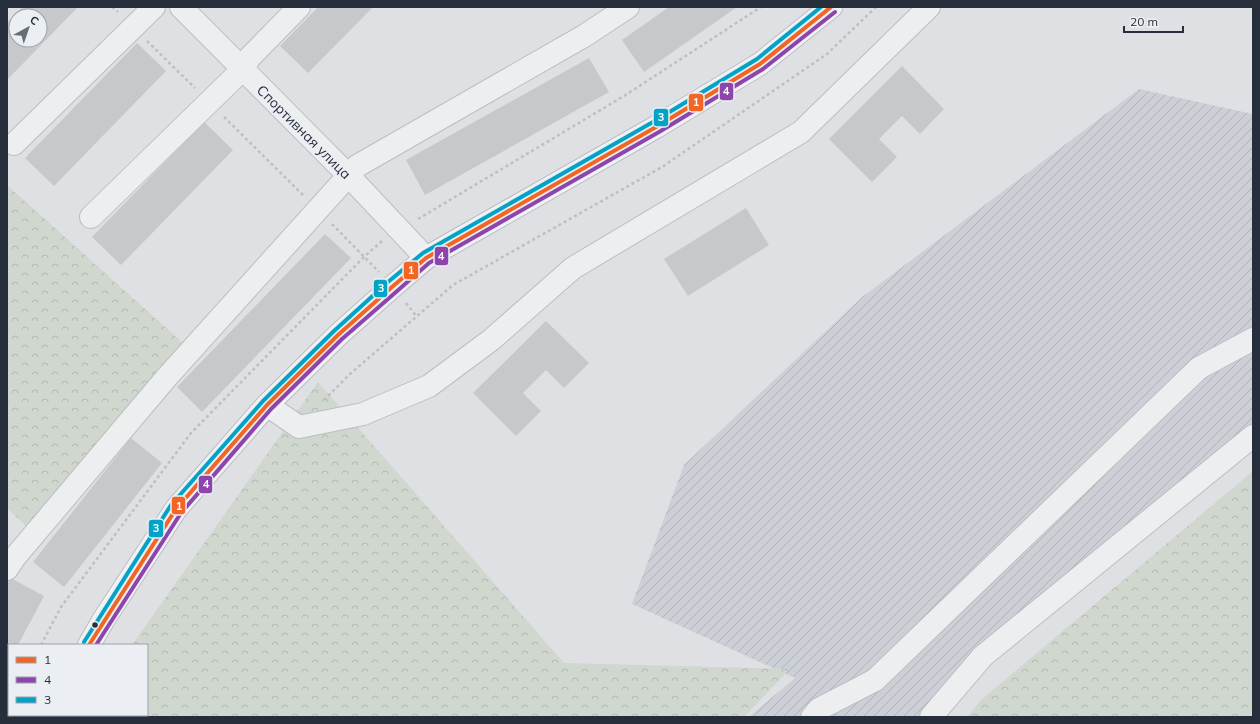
<svg xmlns="http://www.w3.org/2000/svg" width="1260" height="724" font-family="Mulish,sans-serif">
	<style>
		.industrial { fill: url(#industrial-furrows) }
		.forest { fill: url(#forest-crowns) }
		.building { fill: #c7c8cb; fill-rule: evenodd }
		.lines { fill: none; stroke-linecap: round; stroke-linejoin: round }
		.minor-casing { stroke: #bcbec1; stroke-width: 24 }
		.major-casing { stroke: #bbbdc1; stroke-width: 24 }
		.path { stroke: #bdbfc3; stroke-width: 2.5; stroke-dasharray: 3 3; stroke-linecap: butt }
		.minor { stroke: #edeef0; stroke-width: 22 }
		.major { stroke: #f2f3f4; stroke-width: 22 }
		.bus-1-casing { stroke: #ebeff3; stroke-width: 7 }
		.bus-2-casing { stroke: #ebeff3; stroke-width: 7 }
		.bus-3-casing { stroke: #ebeff3; stroke-width: 7 }
		.bus-1 { stroke: #f26522; stroke-width: 4 }
		.bus-2 { stroke: #8e44ad; stroke-width: 4 }
		.bus-3 { stroke: #02a3c7; stroke-width: 4 }
		.bus-dot { fill: #272e3b; stroke: #ebeff3; stroke-width: 1.5 }
		.labels { text-anchor: middle; dominant-baseline: central; stroke-width: 4; stroke-linejoin: round; paint-order: stroke }
		.street-label { font-size: 14px; fill: #272e3b; stroke: #ebeff3 }
		.line-badge { stroke: #ebeff3; stroke-width: 1.5 }
		.badge-label { font-size: 11px; text-anchor: middle; font-weight: bold; fill: #fff }
	</style>
	<defs>
		<pattern id="industrial-furrows" width="10" height="10" patternUnits="userSpaceOnUse"><rect width="10" height="10" fill="#ccd0d6"/><path d="M-1 1l2-2M0 10L10 0M9 11l2-2" fill="none" stroke="#afb3b9"/></pattern>
		<pattern id="forest-crowns" width="20" height="18" patternUnits="userSpaceOnUse"><rect width="20" height="18" fill="#cfd7cf"/><path d="M2 6a3 3 0 1 1 6 0M12 15a3 3 0 1 1 6 0" fill="none" stroke="#b2b9b3"/></pattern>
	</defs>
	<rect width="100%" height="100%" fill="#dee0e3"/>
	<polygon class="industrial" points="1139,89 1253,114 1253,440 991,658 939,717 749,717 795,678 632,604 684,465 861,298"/>
	<g class="forest">
		<polygon points="7,185 184,344 26,526 7,508"/>
		<polygon points="318,382 564,663 790,669 744,717 81,717 83,715 147,715 147,645 132,645"/>
		<polygon points="1253,471 1253,717 967,717 981,700"/>
	</g>
	<g class="building">
		<path d="M22,7H78L7,80V23ZM16,16H40V40H16Z"/>
		<polygon points="318,7 373,7 308,73 280,46"/>
		<polygon points="669,7 737,7 644,72 622,40"/>
		<polygon points="137,43 166,71 54,186 25,158"/>
		<polygon points="589,58 609,92 425,195 406,160"/>
		<polygon points="902,66 944,109 920,134 902,116 879,139 897,157 872,182 829,139"/>
		<polygon points="204,122 233,150 121,265 92,237"/>
		<polygon points="746,208 769,245 688,296 664,259"/>
		<polygon points="325,234 351,258 202,412 177,387"/>
		<polygon points="546,321 589,363 564,388 546,370 523,393 541,411 516,436 473,393"/>
		<polygon points="131,438 162,463 64,587 33,562"/>
		<polygon points="7,576 44,596 18,645 9,645 9,662 7,666"/>
	</g>
	<g class="lines">
		<defs>
			<g id="minor">
				<polyline points="181,7 348,175 426,258"/>
				<polyline points="14,144 154,7"/>
				<polyline points="91,217 242,70 250,57 299,7"/>
				<polyline points="267,405 299,427 363,414 429,386 491,340 573,268 801,132 929,7"/>
				<polyline points="7,569 15,557 167,377 357,166 584,36 628,7"/>
				<polyline points="812,717 819,709 875,680 1199,368 1253,339"/>
				<polyline points="931,717 983,656 1253,436"/>
			</g>
			<g id="major">
				<polyline points="89,645 104,619 176,509 267,405 338,335 392,287 426,258 656,127 760,64 831,7"/>
				<polyline points="48,717 49,715"/>
			</g>
		</defs>
		<use href="#minor" class="minor-casing"/>
		<use href="#major" class="major-casing"/>
		<g class="path">
			<polyline points="112,7 118,12"/>
			<polyline points="147,41 195,88"/>
			<polyline points="224,117 303,195"/>
			<polyline points="418,219 624,96 761,7"/>
			<polyline points="332,224 379,272"/>
			<polyline points="406,303 417,317"/>
			<polyline points="324,400 350,374 453,285 662,167 827,54 876,7"/>
			<polyline points="41,645 61,607 191,433 365,256 382,241"/>
			<polyline points="7,709 9,706"/>
		</g>
		<use href="#minor" class="minor"/>
		<use href="#major" class="major"/>
		<defs>
			<polyline id="bus-1" points="89,645 176,509 267,405 338,335 392,287 426,258 656,127 760,64 831,7"/>
			<polyline id="bus-2" points="96,645 181,513 271,409 342,339 396,292 429,263 659,132 763,69 835,12"/>
			<polyline id="bus-3" points="84,642 171,505 263,401 334,331 388,282 423,253 653,122 757,59 821,7"/>
		</defs>
		<use href="#bus-1" class="bus-1-casing"/>
		<use href="#bus-2" class="bus-2-casing"/>
		<use href="#bus-3" class="bus-3-casing"/>
		<use href="#bus-1" class="bus-1"/>
		<use href="#bus-2" class="bus-2"/>
		<use href="#bus-3" class="bus-3"/>
	</g>
	<circle class="bus-dot" cx="95" cy="625" r="3.5"/>
	<g class="labels">
		<g class="street-label">
			<text transform="translate(304 132) rotate(45)">Спортивная улица</text>
		</g>
	</g>
	<g class="line-badge">
		<rect x="719" y="82" width="15" height="19" rx="4" fill="#8e44ad"/>
		<rect x="688" y="93" width="16" height="19" rx="4" fill="#f26522"/>
		<rect x="653" y="108" width="16" height="19" rx="4" fill="#02a3c7"/>
		<rect x="434" y="246" width="15" height="20" rx="4" fill="#8e44ad"/>
		<rect x="403" y="261" width="16" height="19" rx="4" fill="#f26522"/>
		<rect x="373" y="279" width="15" height="19" rx="4" fill="#02a3c7"/>
		<rect x="198" y="475" width="15" height="19" rx="4" fill="#8e44ad"/>
		<rect x="171" y="496" width="15" height="19" rx="4" fill="#f26522"/>
		<rect x="148" y="519" width="16" height="19" rx="4" fill="#02a3c7"/>
	</g>
	<g class="badge-label">
		<text x="726" y="95">4</text>
		<text x="696" y="106">1</text>
		<text x="661" y="121">3</text>
		<text x="441" y="260">4</text>
		<text x="411" y="274">1</text>
		<text x="381" y="292">3</text>
		<text x="206" y="488">4</text>
		<text x="179" y="510">1</text>
		<text x="156" y="532">3</text>
	</g>
	<rect width="1260" height="724" fill="none" stroke="#272e3b" stroke-width="16"/>
	<rect x="8" y="644" width="140" height="72" fill="#ebeff3" stroke="#9da2a9"/>
	<rect x="16" y="657" width="20" height="6" fill="#f26522" stroke="#9da2a9"/>
	<text x="44" y="664" font-size="12" fill="#272e3b">1</text>
	<rect x="16" y="677" width="20" height="6" fill="#8e44ad" stroke="#9da2a9"/>
	<text x="44" y="684" font-size="12" fill="#272e3b">4</text>
	<rect x="16" y="697" width="20" height="6" fill="#02a3c7" stroke="#9da2a9"/>
	<text x="44" y="704" font-size="12" fill="#272e3b">3</text>
	<g transform="translate(28 28) rotate(40)"><circle r="19" fill="#ebeff3" stroke="#9da2a9"/>
	<path d="M0-3L7 15L0 10L-7 15Z" fill="#676c76"/>
	<text y="-6" font-size="11" font-weight="bold" text-anchor="middle" fill="#272e3b">С</text>
	</g>
	<path d="M1124 26v6h59v-6" fill="none" stroke="#272e3b" stroke-width="2"/>
	<text x="1130" y="26" font-size="12" fill="#272e3b" stroke="#ebeff3" stroke-width="3" paint-order="stroke">20 m</text>
</svg>
